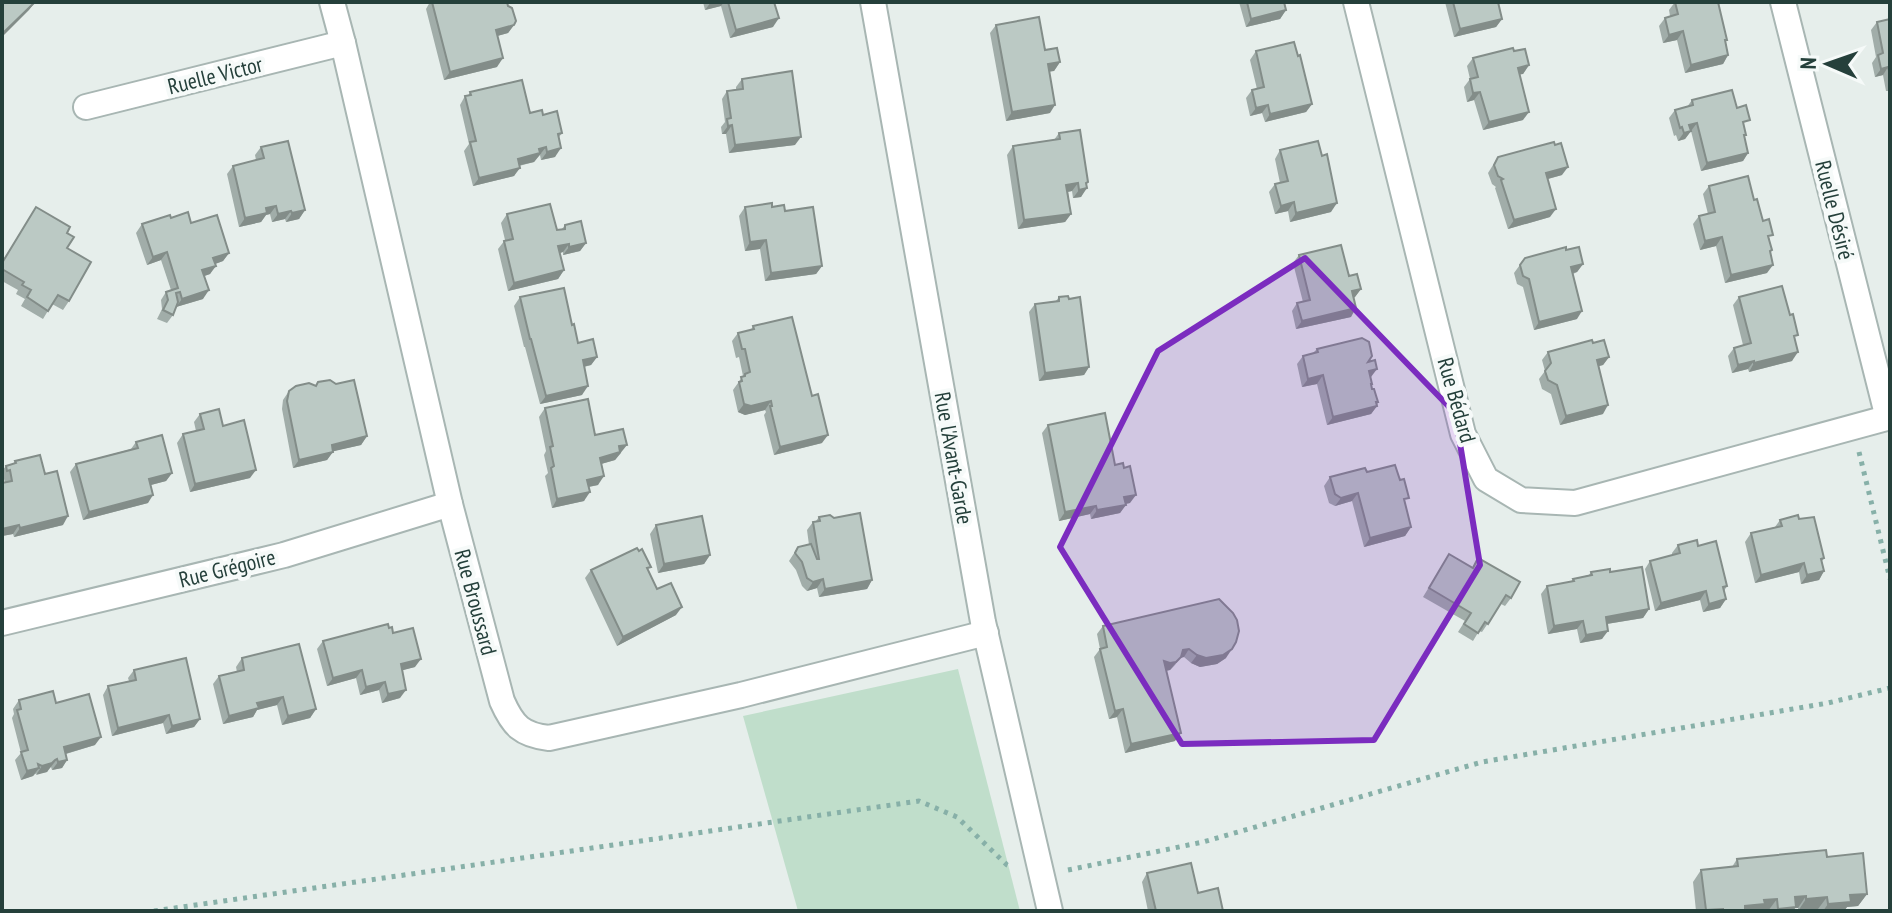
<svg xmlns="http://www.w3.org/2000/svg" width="1892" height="913" font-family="'PT Sans Narrow',sans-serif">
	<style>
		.green { fill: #c0decb }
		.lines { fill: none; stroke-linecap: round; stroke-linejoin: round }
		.minor-casing { stroke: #a8b6b3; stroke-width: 28 }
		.path { stroke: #87b0a8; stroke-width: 5; stroke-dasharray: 4 6; stroke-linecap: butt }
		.minor { stroke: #fff; stroke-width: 24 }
		.wall { fill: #a1ada9 }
		.shaded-wall { fill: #838d89 }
		.building { fill: #bbc9c4; stroke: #838d89; stroke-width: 2 }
		.marked { fill: #7b2cbf; fill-opacity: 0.2; stroke: #7b2cbf; stroke-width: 6; stroke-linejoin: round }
		.labels { text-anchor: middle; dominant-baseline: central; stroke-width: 8; stroke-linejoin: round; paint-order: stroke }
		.street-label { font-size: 22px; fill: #25403b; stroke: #f6faf9 }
	</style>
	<rect width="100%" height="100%" fill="#e6eeeb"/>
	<polygon class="green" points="958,669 1020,911 798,911 743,716"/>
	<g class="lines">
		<defs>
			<g id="minor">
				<path d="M332,2L343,43L450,504L502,701C513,726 522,735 549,738L741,695L986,633"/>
				<polyline points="873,2 983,622 1050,911"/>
				<polyline points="1356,2 1463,434 1486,479 1521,500 1575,503 1890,417"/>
				<polyline points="1783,2 1888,418"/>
				<polyline points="86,107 343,43"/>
				<polyline points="2,623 284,555 450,504"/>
			</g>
		</defs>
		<use href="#minor" class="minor-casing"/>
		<g class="path">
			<polyline points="1859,452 1890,579"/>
			<polyline points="1068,870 1203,842 1482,762 1828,703 1890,688"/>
			<polyline points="154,911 919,801 957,817 1007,865 1012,867"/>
		</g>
		<use href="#minor" class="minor"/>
	</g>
	<g class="wall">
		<polygon points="430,2 507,2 514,25 508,33 497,36 497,67 444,80 426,9"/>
		<polygon points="703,2 774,2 773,27 730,38 721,6 705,10"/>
		<polygon points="1239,2 1284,2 1286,10 1280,19 1246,27"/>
		<polygon points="1445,2 1498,2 1502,19 1496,27 1454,37"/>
		<polygon points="1675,2 1727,40 1725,43 1728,55 1723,64 1685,73 1677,40 1663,43 1659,26 1665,18 1670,16 1669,10"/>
		<polygon points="1890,19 1890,91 1886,91 1883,75 1875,77 1872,63 1876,57 1871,30 1877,22"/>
		<polygon points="996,25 1045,50 1060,62 1054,71 1050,71 1050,113 1006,121 990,33"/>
		<polygon points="1256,51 1298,56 1312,104 1306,112 1265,122 1262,113 1250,116 1246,98 1252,90 1257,89 1250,60"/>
		<polygon points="1514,51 1529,65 1523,74 1519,74 1523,120 1483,130 1474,100 1467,102 1464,87 1470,79 1467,66 1473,58"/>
		<polygon points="742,79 795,145 729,153 726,134 722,134 721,127 725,122 722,99 727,91 736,89 736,87"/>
		<polygon points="470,92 530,113 543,115 562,133 559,137 555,157 541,160 540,155 539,156 534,162 519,166 514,176 473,186 464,151 469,144 460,105 465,96 468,96"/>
		<polygon points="1692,100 1737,108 1744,128 1744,137 1748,153 1743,161 1701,171 1691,131 1685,139 1678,141 1676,135 1674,136 1669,118 1675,110 1687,107"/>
		<polygon points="1059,133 1087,184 1081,197 1073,198 1072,191 1068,192 1071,214 1065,222 1018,229 1007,155 1013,146 1054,140"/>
		<polygon points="261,147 305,210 299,219 286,222 285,219 272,222 270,214 266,215 261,222 239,227 227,174 233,166 256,160 255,155"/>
		<polygon points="1280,150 1322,156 1331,212 1290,222 1288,211 1275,214 1269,192 1275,184 1280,183 1275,159"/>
		<polygon points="1498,157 1562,175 1548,179 1550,217 1508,229 1495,188 1496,187 1492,184 1488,173"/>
		<polygon points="1709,186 1754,200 1770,240 1770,252 1767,273 1725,283 1716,246 1700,250 1693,224 1699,216 1708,214 1703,194"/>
		<polygon points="36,207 67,233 69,301 63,310 52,304 43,319 21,306 25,299 16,294 18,290 2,281 2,262"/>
		<polygon points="745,207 772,207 822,266 816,274 765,281 760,249 745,251 739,216"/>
		<polygon points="507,214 557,230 562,229 565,225 586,243 580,251 563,255 563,252 560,253 564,270 558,279 508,291 498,249 505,240 501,223"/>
		<polygon points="171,218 191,223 229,253 223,261 215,264 210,274 204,276 203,299 176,307 173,315 167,323 157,319 162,309 161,300 166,292 171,290 161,260 147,265 136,233 142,224"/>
		<polygon points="1566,250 1583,264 1577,272 1573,274 1577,319 1534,330 1523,287 1517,284 1514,273 1525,258"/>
		<polygon points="1299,255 1349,276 1361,289 1354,298 1351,317 1296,329 1292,311 1297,303 1303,302 1293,263"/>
		<polygon points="520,297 572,325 578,343 597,357 591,365 584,367 582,395 540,404 525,347 524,347 514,306"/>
		<polygon points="1059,297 1069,299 1089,367 1084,375 1039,381 1029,312 1035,304 1056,301"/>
		<polygon points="1739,297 1795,340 1792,361 1749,372 1748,369 1732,373 1728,356 1734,348 1743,345 1733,305"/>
		<polygon points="753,326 822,443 774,455 764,415 766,412 765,410 745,415 738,412 733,390 743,376 739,357 736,358 732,341 738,333 751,330"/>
		<polygon points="1593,343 1609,357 1603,365 1599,366 1603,414 1560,425 1551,394 1542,389 1539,379 1545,371 1542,360 1548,352"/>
		<polygon points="1317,349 1368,362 1372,384 1371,385 1378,402 1377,406 1371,414 1327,425 1317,384 1302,387 1297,364 1303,356 1313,353"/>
		<polygon points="316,386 367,436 361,445 333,451 327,460 293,468 282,409 283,400 289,391"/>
		<polygon points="545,408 595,435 621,453 615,460 601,464 598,485 589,487 584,501 552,508 545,476 548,473 544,455 546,451 539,417"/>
		<polygon points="200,414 223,426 250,478 190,492 177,443 183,434 196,431 194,422"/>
		<polygon points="1048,425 1115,465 1130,503 1126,504 1120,513 1091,519 1090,514 1059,521 1042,433"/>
		<polygon points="136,442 172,473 166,481 151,485 148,503 83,520 70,472 76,464 131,449"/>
		<polygon points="15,461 45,474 63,525 14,537 13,534 2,536 2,483 5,483 4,479 2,479 2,471 6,466 13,464"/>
		<polygon points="1367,472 1405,504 1411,527 1405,536 1364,547 1352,501 1335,506 1329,503 1324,486 1330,477"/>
		<polygon points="819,517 872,580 867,589 819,597 817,588 807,591 802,586 796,570 789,561 798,547 809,545 807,530 813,522 816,521"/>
		<polygon points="1799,519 1824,558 1822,561 1824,571 1819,580 1801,584 1799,572 1755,583 1745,542 1751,533 1775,527 1780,520"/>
		<polygon points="656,525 710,555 704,564 658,573 650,534"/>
		<polygon points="1678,545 1698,546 1727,586 1724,591 1726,599 1720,608 1703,612 1700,600 1655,611 1645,569 1650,561 1672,555 1672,553"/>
		<polygon points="1449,554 1472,568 1478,558 1511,598 1505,606 1501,604 1482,632 1479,631 1473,641 1458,632 1465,621 1423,597"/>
		<polygon points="591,570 648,570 657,589 676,615 617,646 585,578"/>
		<polygon points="1591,572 1610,572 1649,609 1643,618 1607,624 1602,639 1580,643 1577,629 1548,634 1541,594 1547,586 1571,582 1573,579 1589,575"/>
		<polygon points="1103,626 1226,658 1217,664 1200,667 1191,663 1184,657 1180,658 1175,665 1170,670 1166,671 1175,741 1125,753 1117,717 1109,719 1094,657 1100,649 1097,634"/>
		<polygon points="389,628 415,667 402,670 400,698 382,703 379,690 360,695 356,678 327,686 317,649 323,641"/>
		<polygon points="242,658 316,709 310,718 282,725 277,705 257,710 253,717 223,724 213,684 219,676 237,672 236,667"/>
		<polygon points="134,670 200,719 194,727 166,734 163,723 112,736 103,695 108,686 129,681 128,678"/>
		<polygon points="19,700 56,703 95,745 66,754 67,760 62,768 52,770 51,767 49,768 47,772 35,774 33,776 21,780 15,760 21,753 12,718 14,714 13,709"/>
		<polygon points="1827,857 1867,894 1858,906 1847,907 1844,911 1819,911 1818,909 1798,911 1798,908 1795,908 1793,911 1696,911 1693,882 1701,870 1732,867 1737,859"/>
		<polygon points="1147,873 1198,893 1223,911 1148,911 1142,882"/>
	</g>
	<g class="shaded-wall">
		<polygon points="35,2 29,10 2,37 2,34"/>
		<polygon points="711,2 724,2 721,6 705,10"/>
		<polygon points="1286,10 1280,19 1246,27 1251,19"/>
		<polygon points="779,18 773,27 730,38 736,30"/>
		<polygon points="1502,19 1496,27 1454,37 1460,29"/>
		<polygon points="514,25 508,33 490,38 496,30"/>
		<polygon points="1683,31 1677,40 1663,43 1669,35"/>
		<polygon points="1728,55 1723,64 1685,73 1691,65"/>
		<polygon points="503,58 497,67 444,80 450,72"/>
		<polygon points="1060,62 1054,71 1042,73 1048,64"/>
		<polygon points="1529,65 1523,74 1512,76 1518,68"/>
		<polygon points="1888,67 1883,75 1875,77 1881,69"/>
		<polygon points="1480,92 1474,100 1467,102 1473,93"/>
		<polygon points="1312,104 1306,112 1265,122 1270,114"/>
		<polygon points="1055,105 1050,113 1006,121 1012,112"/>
		<polygon points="1268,105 1262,113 1250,116 1256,108"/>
		<polygon points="1529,112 1523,120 1483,130 1489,122"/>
		<polygon points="1697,123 1685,139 1678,141 1689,125"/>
		<polygon points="732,125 726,134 722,134 728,126"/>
		<polygon points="801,137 795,145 729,153 735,145"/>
		<polygon points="546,147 534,162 512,167 518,159 539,149"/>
		<polygon points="561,148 555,157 541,160 547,152"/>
		<polygon points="1748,153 1743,161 1701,171 1707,163"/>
		<polygon points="1568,167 1562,175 1540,181 1546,173"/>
		<polygon points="520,168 514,176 473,186 479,178"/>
		<polygon points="1088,182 1083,189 1087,188 1081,197 1073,198 1079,190"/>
		<polygon points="1078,183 1072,191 1061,193 1066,185"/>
		<polygon points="1294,202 1288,211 1275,214 1281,206"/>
		<polygon points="1337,203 1331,212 1290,222 1296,213"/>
		<polygon points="276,206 270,214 266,215 261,222 239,227 245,218 266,208"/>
		<polygon points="1556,209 1550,217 1508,229 1514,220"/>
		<polygon points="305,210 299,219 286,222 292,213"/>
		<polygon points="291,211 285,219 272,222 278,214"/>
		<polygon points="1071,214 1065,222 1018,229 1024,220"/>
		<polygon points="1722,237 1716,246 1700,250 1705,241"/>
		<polygon points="766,240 760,249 745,251 750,242"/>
		<polygon points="586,243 580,251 563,255 569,247"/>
		<polygon points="569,244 563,252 552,255 558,246"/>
		<polygon points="167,252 161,260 147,265 153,257"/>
		<polygon points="229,253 223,261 207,267 213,258"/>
		<polygon points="1583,264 1577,272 1565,275 1571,267"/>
		<polygon points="1773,265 1767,273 1725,283 1731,275"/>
		<polygon points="216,266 210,274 196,279 202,270"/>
		<polygon points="822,266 816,274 765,281 771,273"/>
		<polygon points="564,270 558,279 508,291 514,283"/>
		<polygon points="1361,289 1355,297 1346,299 1352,291"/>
		<polygon points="209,290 203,299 176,307 182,299"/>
		<polygon points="1356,308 1351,317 1296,329 1302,321"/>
		<polygon points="1582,311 1577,319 1534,330 1539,322"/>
		<polygon points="1798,352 1792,361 1749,372 1754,363"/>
		<polygon points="597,357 591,365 577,368 583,360"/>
		<polygon points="1609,357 1603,365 1591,368 1597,360"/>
		<polygon points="1754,361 1748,369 1732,373 1738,365"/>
		<polygon points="1089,367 1084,375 1039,381 1045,373"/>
		<polygon points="1377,369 1371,377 1369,371"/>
		<polygon points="1323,375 1317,384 1302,387 1308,379"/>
		<polygon points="588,386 582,395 540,404 546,396"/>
		<polygon points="771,401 765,410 745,415 738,412 744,404"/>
		<polygon points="1378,402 1374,406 1377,406 1371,414 1327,425 1333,417"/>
		<polygon points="1608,405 1603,414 1560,425 1566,416"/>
		<polygon points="828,435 822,443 774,455 780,447"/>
		<polygon points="367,436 361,445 326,453 332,445"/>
		<polygon points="627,445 615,460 594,466 600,458 619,446"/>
		<polygon points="333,452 327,460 293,468 299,460"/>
		<polygon points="256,470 250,478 190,492 195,484"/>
		<polygon points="172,473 166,481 143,487 149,479"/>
		<polygon points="604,476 598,485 582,488 587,480"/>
		<polygon points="590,492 584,501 552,508 557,499"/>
		<polygon points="1358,493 1352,501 1335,506 1341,498"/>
		<polygon points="153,495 148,503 83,520 89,512"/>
		<polygon points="1136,495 1130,503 1118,505 1124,497"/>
		<polygon points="1126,505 1120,513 1091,519 1097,510"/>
		<polygon points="1096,506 1090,514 1059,521 1065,512"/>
		<polygon points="68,516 63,525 14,537 20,528"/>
		<polygon points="19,525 13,534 2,536 2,529"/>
		<polygon points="1411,527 1405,536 1364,547 1370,538"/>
		<polygon points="710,555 704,564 658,573 664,564"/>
		<polygon points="1804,563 1799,572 1755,583 1761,575"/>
		<polygon points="1824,571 1819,580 1801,584 1807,575"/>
		<polygon points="823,579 817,588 807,591 813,582"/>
		<polygon points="872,580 867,589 819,597 825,589"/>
		<polygon points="1706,591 1700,600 1655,611 1661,603"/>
		<polygon points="1726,599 1720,608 1703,612 1709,604"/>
		<polygon points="682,607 676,615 617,646 623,637"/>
		<polygon points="1649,609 1643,618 1600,625 1606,617"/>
		<polygon points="1583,621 1577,629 1548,634 1554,626"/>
		<polygon points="1608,631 1602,639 1580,643 1586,635"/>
		<polygon points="1189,649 1184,657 1180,658 1170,670 1164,671 1164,661 1183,650"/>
		<polygon points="1232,649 1226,658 1217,664 1200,667 1191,663 1197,655"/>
		<polygon points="421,659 415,667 396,672 401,664"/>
		<polygon points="362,670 356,678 327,686 333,678"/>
		<polygon points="385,682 379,690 360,695 366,687"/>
		<polygon points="406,690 400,698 382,703 388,694"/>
		<polygon points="283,697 277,705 257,710 253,717 223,724 229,716 257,703"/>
		<polygon points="316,709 310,718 282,725 288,716"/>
		<polygon points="1123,709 1117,717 1109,719 1115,711"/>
		<polygon points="169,715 163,723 112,736 118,728"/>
		<polygon points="200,719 194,727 166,734 172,726"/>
		<polygon points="1181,733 1175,741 1125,753 1131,744"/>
		<polygon points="101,737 95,745 58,756 64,747"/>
		<polygon points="57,759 47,772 36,775 42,766"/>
		<polygon points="67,760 62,768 52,770 58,762"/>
		<polygon points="39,768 33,776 21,780 27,771"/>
		<polygon points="1867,894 1858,906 1847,907 1844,911 1823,911 1828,904 1850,895"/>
		<polygon points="1806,896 1798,908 1795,908 1793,911 1776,911 1795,897"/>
		<polygon points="1827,897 1818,909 1798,911 1806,899"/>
		<polygon points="1777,899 1768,911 1741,911 1745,906 1764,900"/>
	</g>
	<g class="building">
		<polygon points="2,2 35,2 2,34"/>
		<polygon points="432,2 507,2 508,6 512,8 516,21 514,25 496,30 503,58 450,72"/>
		<polygon points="728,2 774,2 779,18 736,30"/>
		<polygon points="1247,2 1284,2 1286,10 1251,19"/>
		<polygon points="1453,2 1498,2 1502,19 1460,29"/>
		<polygon points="1675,2 1718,2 1727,40 1725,40 1728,55 1691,65 1683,31 1669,35 1665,18 1678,14"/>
		<polygon points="1039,17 1045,50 1057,48 1060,62 1048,64 1055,105 1012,112 996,25"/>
		<polygon points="1890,19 1890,74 1888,67 1881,69 1878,55 1883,53 1877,22"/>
		<polygon points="1294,42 1298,56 1300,55 1312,104 1270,114 1268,105 1256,108 1252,90 1264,87 1256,51"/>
		<polygon points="1513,48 1514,51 1525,49 1529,65 1518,68 1529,112 1489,122 1480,92 1473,93 1470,79 1478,77 1473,58"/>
		<polygon points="792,71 801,137 735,145 732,125 728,126 727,119 731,118 727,91 743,89 742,79"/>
		<polygon points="522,80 530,113 542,110 543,115 557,111 562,133 558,134 561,148 547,152 546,147 539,149 540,153 518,159 520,168 479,178 470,142 476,141 465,96 471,95 470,92"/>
		<polygon points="1732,90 1737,108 1746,105 1750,120 1743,122 1746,135 1744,135 1748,153 1707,163 1697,123 1689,125 1691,131 1684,133 1682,127 1680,128 1675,110 1693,105 1692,100"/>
		<polygon points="1080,130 1088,182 1086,183 1087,188 1079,190 1078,183 1066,185 1071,214 1024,220 1013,146 1060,139 1059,133"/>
		<polygon points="288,141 305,210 292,213 291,211 278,214 276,206 266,208 267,213 245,218 233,166 264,158 261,147"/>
		<polygon points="1318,141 1322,156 1327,154 1337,203 1296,213 1294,202 1281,206 1275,184 1288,181 1280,150"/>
		<polygon points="1554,142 1555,145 1561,143 1568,167 1546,173 1556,209 1514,220 1501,180 1503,179 1498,176 1494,165 1498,157"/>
		<polygon points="1748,176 1754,200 1757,199 1763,221 1769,219 1773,235 1768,236 1772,250 1770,251 1773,265 1731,275 1722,237 1705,241 1699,216 1715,212 1709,186"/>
		<polygon points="772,203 772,207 784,205 785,211 813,207 822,266 771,273 766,240 750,242 745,207"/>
		<polygon points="550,204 557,230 565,229 565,225 581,221 586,243 569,247 569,244 558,246 564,270 514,283 504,241 513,239 507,214"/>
		<polygon points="36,207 70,227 67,233 74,237 67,248 91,262 69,301 58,295 48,311 27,297 31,290 22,285 24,282 2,269 2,263"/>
		<polygon points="188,212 191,223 217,215 229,253 213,258 216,266 202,270 209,290 182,299 180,292 176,293 178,302 173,315 163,310 168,300 166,292 178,288 167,252 153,257 142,224 170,215 171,218"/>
		<polygon points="1341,245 1349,276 1357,274 1361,289 1352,291 1356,308 1302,321 1297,303 1310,300 1299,255"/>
		<polygon points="1566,247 1566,250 1579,247 1583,264 1571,267 1582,311 1539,322 1529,279 1523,276 1520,265 1525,258"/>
		<polygon points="1782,286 1790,315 1793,314 1798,335 1794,336 1798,352 1754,363 1754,361 1738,365 1734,348 1751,343 1739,297"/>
		<polygon points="564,288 572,325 574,324 578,343 593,339 597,357 583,360 588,386 546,396 531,339 530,339 520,297"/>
		<polygon points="1068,296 1069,299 1080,297 1089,367 1045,373 1035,304 1059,301 1059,297"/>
		<polygon points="792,317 812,396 818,394 828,435 780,447 770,406 772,406 771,401 751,406 744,404 739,382 742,381 741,377 745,376 745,374 750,372 745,349 742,349 738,333 754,329 753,326"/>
		<polygon points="1362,338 1369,342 1372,356 1368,362 1375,360 1377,369 1369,371 1372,384 1371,384 1372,389 1374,389 1378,402 1376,402 1377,406 1333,417 1323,375 1308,379 1303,356 1318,352 1317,349"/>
		<polygon points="1592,340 1593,343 1604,340 1609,357 1597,360 1608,405 1566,416 1557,385 1548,380 1545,371 1551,363 1548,352"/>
		<polygon points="330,380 336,384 354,380 367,436 332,445 333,452 299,460 287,401 289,391 296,386 309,383 316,386 318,382"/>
		<polygon points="588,399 595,435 623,429 627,445 619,446 620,452 600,458 604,476 587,480 590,492 557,499 551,468 554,466 550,447 553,446 545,408"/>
		<polygon points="219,409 223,426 244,420 256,470 195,484 183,434 204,429 200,414"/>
		<polygon points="1105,413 1115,465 1123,463 1124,468 1130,466 1136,495 1124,497 1126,505 1097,510 1096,506 1065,512 1048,425"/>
		<polygon points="162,435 172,473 149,479 153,495 89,512 76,464 138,448 136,442"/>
		<polygon points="40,455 45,474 57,471 68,516 20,528 19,525 2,529 2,483 12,481 10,470 7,471 6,466 16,463 15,461"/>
		<polygon points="1395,465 1400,480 1404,479 1409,498 1404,499 1411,527 1370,538 1358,493 1341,498 1335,494 1330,477 1365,468 1367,472"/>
		<polygon points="860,513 872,580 825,589 823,579 813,582 807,578 802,562 795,553 798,547 811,544 817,559 819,559 813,522 820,521 819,517 830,515 834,518"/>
		<polygon points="1798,515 1799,519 1814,517 1824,558 1821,559 1824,571 1807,575 1804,563 1761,575 1751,533 1782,526 1780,520"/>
		<polygon points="702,516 710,555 664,564 656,525"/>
		<polygon points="1697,540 1698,546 1716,541 1727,586 1723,587 1726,599 1709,604 1706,591 1661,603 1650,561 1680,553 1678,545"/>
		<polygon points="637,548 639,551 642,549 651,567 647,568 657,589 671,583 682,607 623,637 591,570"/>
		<polygon points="1449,554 1473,568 1478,558 1520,582 1511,598 1506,595 1488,624 1485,622 1478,633 1464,624 1471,613 1429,588"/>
		<polygon points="1642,567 1649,609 1606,617 1608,631 1586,635 1583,621 1554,626 1547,586 1574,581 1573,579 1592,575 1591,572 1610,569 1610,572"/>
		<polygon points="1219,599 1233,613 1237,620 1239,631 1236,642 1232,649 1223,655 1206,658 1197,655 1189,649 1183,650 1181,657 1176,662 1170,663 1164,661 1181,733 1131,744 1123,709 1115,711 1100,649 1107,647 1103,626"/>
		<polygon points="388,624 389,628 392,627 393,633 413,628 421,659 401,664 406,690 388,694 385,682 366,687 362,670 333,678 323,641"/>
		<polygon points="299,644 316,709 288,716 283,697 257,703 259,708 229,716 219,676 244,670 242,658"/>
		<polygon points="186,658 200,719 172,726 169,715 118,728 108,686 136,680 134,670"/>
		<polygon points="53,691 56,703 89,694 101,737 64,747 67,760 58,762 57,759 55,760 52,763 42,766 38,764 39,768 27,771 21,752 28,750 17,710 21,709 19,700"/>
		<polygon points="1826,850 1827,857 1863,853 1867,894 1850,895 1851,902 1828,904 1827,897 1806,899 1806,896 1795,897 1796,907 1778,909 1777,899 1764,900 1765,904 1745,906 1745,911 1723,911 1723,909 1706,910 1701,870 1738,866 1737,859"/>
		<polygon points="1191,863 1198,893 1218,888 1223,911 1156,911 1147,873"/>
	</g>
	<path class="marked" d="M1305,258L1455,413L1480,565L1374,740L1182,744L1060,547L1158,351Z"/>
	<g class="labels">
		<g class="street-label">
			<text transform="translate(215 75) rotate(-14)">Ruelle Victor</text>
			<text transform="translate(1835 210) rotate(76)">Ruelle Désiré</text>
			<text transform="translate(1457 400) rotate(74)">Rue Bédard</text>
			<text transform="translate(954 458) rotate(80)">Rue l'Avant-Garde</text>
			<text transform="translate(227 568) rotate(-14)">Rue Grégoire</text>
			<text transform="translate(476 602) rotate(75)">Rue Broussard</text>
		</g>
	</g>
	<rect width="1892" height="913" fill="none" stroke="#25403b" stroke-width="8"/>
	<g transform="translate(1828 64) rotate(272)" stroke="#f6faf9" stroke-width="6" paint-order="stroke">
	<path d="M0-6L14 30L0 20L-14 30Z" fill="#25403b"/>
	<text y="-12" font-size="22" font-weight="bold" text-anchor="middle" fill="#25403b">N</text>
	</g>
</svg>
